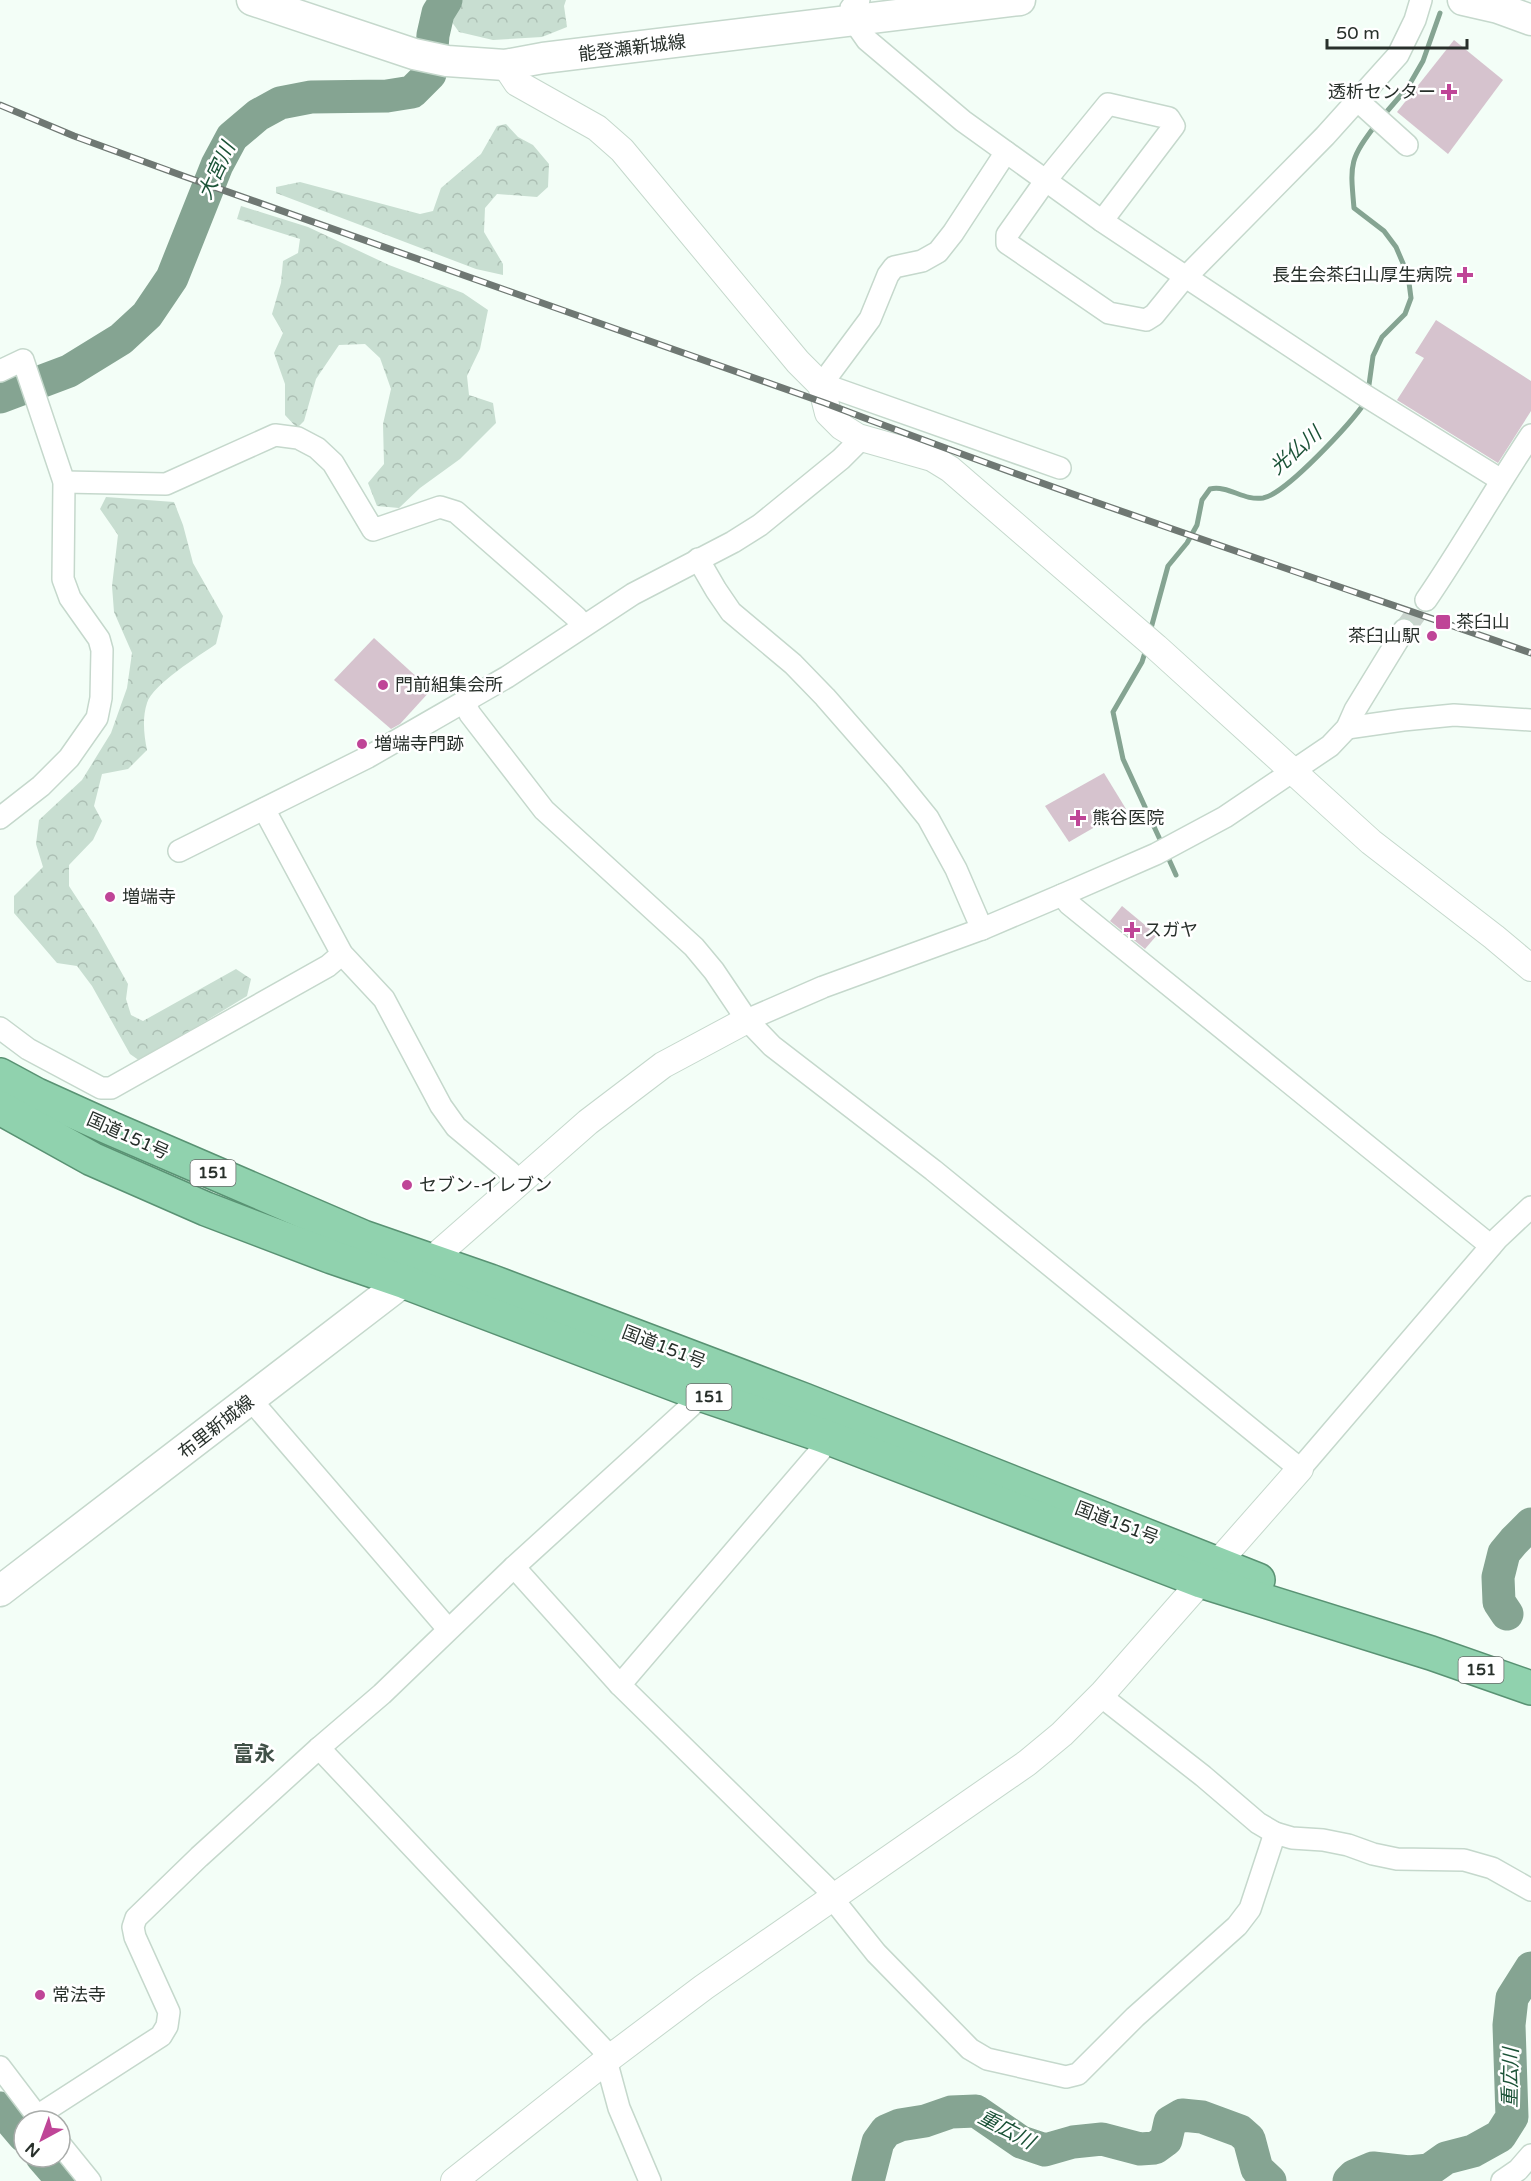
<svg xmlns="http://www.w3.org/2000/svg" width="1531" height="2181" font-family="'Varela Round','Noto Sans JP',sans-serif">
	<style>
		.forest { fill: url(#forest-crowns) }
		.lines { fill: none; stroke-linecap: round; stroke-linejoin: round }
		.stream { stroke: #85a492; stroke-width: 5 }
		.river { stroke: #85a492; stroke-width: 33 }
		.building { fill: #d6c3ce }
		.minor-tunnel { stroke: #cad5ce; stroke-width: 21; stroke-dasharray: 21 10; stroke-linecap: butt }
		.minor-casing { stroke: #c5d8cc; stroke-width: 24 }
		.tertiary-casing { stroke: #c5d8cc; stroke-width: 28 }
		.secondary-casing { stroke: #c5d8cc; stroke-width: 33 }
		.trunk-casing { stroke: #599273; stroke-width: 36 }
		.minor { stroke: #fff; stroke-width: 21 }
		.tertiary { stroke: #fff; stroke-width: 26 }
		.secondary { stroke: #fff; stroke-width: 30 }
		.trunk { stroke: #90d2ae; stroke-width: 33 }
		.rail-casing { stroke: #6f7873; stroke-width: 7 }
		.rail { stroke: #fff; stroke-width: 4.5; stroke-dasharray: 14; stroke-linecap: butt }
		.poi-dot { fill: #bf4597; stroke: #fff; stroke-width: 2 }
		.labels { text-anchor: middle; dominant-baseline: central; stroke-width: 5; stroke-linejoin: round; paint-order: stroke }
		.shield { fill: #fff; stroke: #686e6b; stroke-width: 1.5 }
		.shield-label { font-size: 16px; font-weight: bold; fill: #28302b }
		.street-label { font-size: 18px; fill: #28302b; stroke: #fff }
		.poi-label { font-size: 18px; fill: #28302b; stroke: #fff; text-anchor: start }
		.water-label { font-size: 20px; font-style: italic; fill: #1c5338; stroke: #fff }
		.quarter-label { font-size: 21px; font-weight: bold; fill: #405047; stroke: #fff }
	</style>
	<defs>
		<pattern id="forest-crowns" width="20" height="18" patternUnits="userSpaceOnUse" patternTransform="scale(1.5)"><rect width="20" height="18" fill="#c8ded1"/><path d="M2 6a3 3 0 1 1 6 0M12 15a3 3 0 1 1 6 0" fill="none" stroke="#acbfb4"/></pattern>
	</defs>
	<rect width="100%" height="100%" fill="#f3fef7"/>
	<g class="forest">
		<polygon points="440,0 566,0 564,6 567,27 542,37 493,40 459,32 449,18"/>
		<polygon points="506,124 518,137 533,145 549,164 548,187 537,197 497,194 485,208 484,232 503,264 503,275 476,269 276,193 276,187 300,182 420,214 433,211 441,188 481,154 497,126"/>
		<polygon points="241,206 308,227 389,265 463,293 488,310 480,349 467,376 469,395 493,403 496,423 460,459 420,488 399,508 377,506 368,483 384,464 383,424 391,389 380,358 365,344 339,345 316,379 304,421 297,428 285,415 285,384 274,353 283,333 272,314 281,283 283,261 298,253 300,239 237,219"/>
		<path d="M106,497L174,502L183,525L193,563L223,616L216,644C199,656 153,684 147,703C142,718 144,735 147,750L128,769L102,774L94,806L102,821L93,840L69,865V886L97,929L128,984L126,999L131,1015L143,1021L236,969L251,979L247,996L140,1061L130,1054L92,986L77,966L57,963L14,913V896L43,867L36,844L39,820L82,780L111,733L127,688L132,653L114,612L112,586L118,535L100,509Z"/>
	</g>
	<g class="lines">
		<g class="stream">
			<polyline points="1383,116 1408,87 1423,61 1440,13"/>
			<path d="M1368,392L1373,356L1382,337L1405,314L1411,298L1408,275L1396,247L1384,231L1354,208C1350,163 1349,160 1377,123"/>
			<path d="M1150,632L1168,566L1187,543L1197,525L1202,500L1210,489C1229,485 1243,501 1263,498C1286,494 1352,422 1366,401"/>
			<polyline points="1146,649 1142,662 1113,712 1123,759 1162,844"/>
			<polyline points="1167,855 1176,875"/>
		</g>
		<g class="river">
			<polyline points="0,397 69,371 121,339 147,315 172,278 217,165 232,137 258,115 280,103 311,97 387,96 412,92 430,74 433,35 438,13 446,0"/>
			<polyline points="1507,1614 1499,1602 1498,1577 1504,1553 1514,1541 1531,1524"/>
			<polyline points="0,2108 24,2136"/>
			<polyline points="42,2157 63,2181"/>
			<polyline points="868,2181 878,2142 886,2131 900,2125 925,2121 951,2112 976,2111 1021,2142 1045,2150 1073,2142 1102,2139 1140,2149 1155,2148 1166,2140 1170,2122 1182,2115 1202,2117 1240,2131 1249,2139 1257,2169 1270,2181"/>
			<polyline points="1349,2181 1354,2176 1373,2168 1409,2172 1429,2170 1446,2158 1473,2151 1500,2136 1512,2117 1509,2025 1512,1998 1531,1968"/>
		</g>
	</g>
	<g class="building">
		<polygon points="1454,40 1503,80 1448,154 1397,112"/>
		<polygon points="1436,320 1531,381 1531,411 1498,463 1397,400 1424,358 1415,353"/>
		<polygon points="374,638 431,690 400,724 391,729 334,680"/>
		<polygon points="1104,773 1126,809 1069,842 1045,806"/>
		<polygon points="1122,906 1157,935 1145,949 1110,921"/>
	</g>
	<g class="lines">
		<polyline class="minor-tunnel" points="1404,630 1426,600"/>
		<defs>
			<g id="minor">
				<polyline points="859,0 851,8 853,20 867,40 963,121 1102,221 1186,277 1361,393 1501,480"/>
				<polyline points="1357,100 1407,145"/>
				<polyline points="1006,152 953,233 938,252 922,261 894,267 888,275 870,319 821,385 828,386 1060,468"/>
				<polyline points="1102,221 1174,126 1169,118 1108,104 1046,180 1007,235 1007,243 1109,313 1146,320 1154,315 1180,283 1325,136 1398,55 1415,20 1421,0"/>
				<polyline points="0,371 23,360 64,482 63,579 70,598 99,639 102,650 101,698 97,718 69,758 41,786 0,818"/>
				<polyline points="64,482 166,484 275,435 298,438 317,448 333,463 373,530 440,507 456,512 576,617 583,625"/>
				<polyline points="698,559 716,590 731,612 793,664 825,697 894,776 928,818 956,869 982,929"/>
				<path d="M1426,600C1463,546 1495,489 1531,435"/>
				<polyline points="464,702 470,714 544,810 694,947 714,971 747,1020 772,1046 933,1170 1300,1469 1498,1238 1531,1207"/>
				<polyline points="1347,728 1403,720 1454,715 1531,720"/>
				<polyline points="264,809 342,954 384,999 441,1106 456,1127 510,1172 517,1184"/>
				<polyline points="179,851 368,757 507,677 633,594 733,542 760,525 841,459 855,445 858,437"/>
				<polyline points="1062,895 1069,904 1491,1246"/>
				<polyline points="747,1020 823,987 982,929 1062,895 1156,854 1225,817 1330,746 1347,728 1355,710 1404,630"/>
				<polyline points="0,1028 28,1049 101,1088 111,1088 328,966 342,954"/>
				<polyline points="251,1400 448,1629"/>
				<polyline points="514,1567 620,1685 826,1887 840,1908 876,1953 970,2049 987,2059 1066,2077 1078,2074 1135,2017 1237,1926 1250,1909 1275,1833"/>
				<polyline points="620,1685 821,1450 821,1435"/>
				<polyline points="1102,1694 1111,1704 1203,1776 1258,1823 1275,1833 1292,1838 1323,1840 1348,1845 1373,1854 1397,1859 1464,1860 1492,1868 1531,1890"/>
				<polyline points="319,1748 603,2049 619,2108 650,2181"/>
				<polyline points="0,2067 41,2121"/>
				<polyline points="37,2116 161,2036 167,2026 169,2012 135,1937 133,1927 136,1918 199,1857 319,1748 382,1694 514,1567 703,1395"/>
				<polyline points="60,2144 90,2181"/>
				<polyline points="1502,2181 1518,2170 1531,2155"/>
			</g>
			<g id="tertiary">
				<polyline points="505,65 517,83 597,128 622,150 798,362 821,385 828,413 842,427 858,437 932,458 950,469 1156,647 1371,842 1494,937 1531,968"/>
				<polyline points="431,1260 588,1122 663,1065 747,1020"/>
				<polyline points="454,2181 607,2060 704,1987 1027,1763 1062,1734 1102,1694 1300,1469"/>
			</g>
			<g id="secondary">
				<polyline points="252,0 414,54 447,61 505,65 543,58 1020,0"/>
				<polyline points="1463,0 1498,8 1531,20"/>
				<polyline points="0,1591 421,1268"/>
			</g>
			<g id="trunk">
				<polyline points="0,1075 37,1095 110,1128 363,1237 490,1281 804,1400 1258,1580"/>
				<polyline points="0,1108 92,1159 206,1209 332,1257 405,1282 703,1395 821,1435 1201,1581 1431,1653 1531,1688"/>
			</g>
		</defs>
		<use href="#minor" class="minor-casing"/>
		<use href="#tertiary" class="tertiary-casing"/>
		<use href="#secondary" class="secondary-casing"/>
		<use href="#trunk" class="trunk-casing"/>
		<use href="#minor" class="minor"/>
		<use href="#tertiary" class="tertiary"/>
		<use href="#secondary" class="secondary"/>
		<use href="#trunk" class="trunk"/>
		<defs>
			<path id="rail" d="M0,105L74,136L186,177L825,403C1058,492 1295,571 1531,653"/>
		</defs>
		<use href="#rail" class="rail-casing"/>
		<use href="#rail" class="rail"/>
	</g>
	<g class="poi-dot">
		<path d="M1446 83h6v6h6v6h-6v6h-6v-6h-6v-6h6z"/>
		<path d="M1462 266h6v6h6v6h-6v6h-6v-6h-6v-6h6z"/>
		<rect x="1435" y="614" width="16" height="16" rx="3"/>
		<circle cx="1432" cy="636" r="6"/>
		<circle cx="383" cy="685" r="6"/>
		<circle cx="362" cy="744" r="6"/>
		<path d="M1075 809h6v6h6v6h-6v6h-6v-6h-6v-6h6z"/>
		<circle cx="110" cy="897" r="6"/>
		<path d="M1129 921h6v6h6v6h-6v6h-6v-6h-6v-6h6z"/>
		<circle cx="407" cy="1185" r="6"/>
		<circle cx="40" cy="1995" r="6"/>
	</g>
	<g class="labels">
		<g class="shield">
			<rect x="190.5" y="1160" width="45" height="26" rx="4.5"/>
			<rect x="686.5" y="1384" width="45" height="26" rx="4.5"/>
			<rect x="1458.5" y="1657" width="45" height="26" rx="4.5"/>
		</g>
		<g class="shield-label">
			<text x="213" y="1173">151</text>
			<text x="709" y="1397">151</text>
			<text x="1481" y="1670">151</text>
		</g>
		<g class="street-label">
			<text transform="translate(632 48) rotate(-7)">能登瀬新城線</text>
			<text transform="translate(128 1136) rotate(24)">国道151号</text>
			<text transform="translate(664 1347) rotate(21)">国道151号</text>
			<text transform="translate(216 1427) rotate(-38)">布里新城線</text>
			<text transform="translate(1117 1523) rotate(21)">国道151号</text>
		</g>
		<g class="poi-label">
			<text x="1436" y="92" text-anchor="end">透析センター</text>
			<text x="1452" y="275" text-anchor="end">長生会茶臼山厚生病院</text>
			<text x="1456" y="622">茶臼山</text>
			<text x="1420" y="636" text-anchor="end">茶臼山駅</text>
			<text x="395" y="685">門前組集会所</text>
			<text x="374" y="744">増端寺門跡</text>
			<text x="1092" y="818">熊谷医院</text>
			<text x="122" y="897">増端寺</text>
			<text x="1144" y="930">スガヤ</text>
			<text x="419" y="1185">セブン-イレブン</text>
			<text x="52" y="1995">常法寺</text>
		</g>
		<g class="water-label">
			<text transform="translate(217 171) rotate(-65)">大宮川</text>
			<text transform="translate(1296 451) rotate(-41)">光仏川</text>
			<text transform="translate(1511 2078) rotate(-89)">重広川</text>
			<text transform="translate(1006 2130) rotate(28)">重広川</text>
		</g>
		<g class="quarter-label">
			<text x="254" y="1754">富永</text>
		</g>
	</g>
	<g transform="translate(42 2139) rotate(221)"><circle r="28" fill="#ffffff" stroke="#a9acaa" stroke-width="1.5"/>
	<path d="M0-4.5L10 22L0 15L-10 22Z" fill="#bf4597"/>
	<text y="-9" font-size="16" font-weight="bold" text-anchor="middle" fill="#28302b">N</text>
	</g>
	<path d="M1327 39v9h140v-9" fill="none" stroke="#28302b" stroke-width="3"/>
	<text x="1336" y="39" font-size="18" fill="#28302b" stroke="#ffffff" stroke-width="4.5" paint-order="stroke">50 m</text>
</svg>
